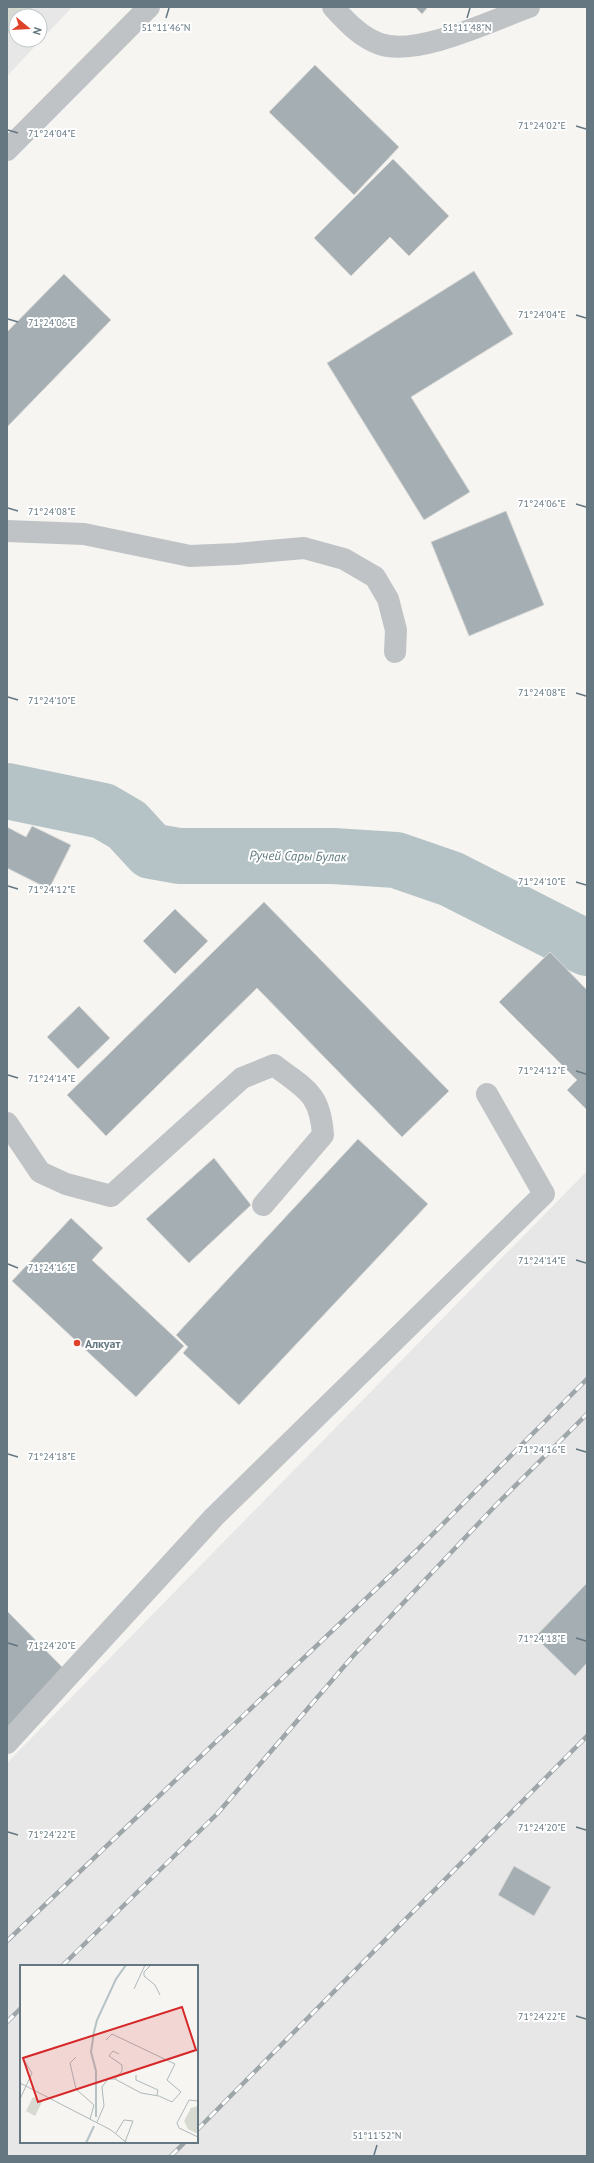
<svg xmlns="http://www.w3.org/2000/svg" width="594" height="2163" font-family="'PT Sans',sans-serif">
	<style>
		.built { fill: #e6e7e6; fill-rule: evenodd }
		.green { fill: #d6dad1 }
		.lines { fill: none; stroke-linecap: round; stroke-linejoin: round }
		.river { stroke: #b6c3c6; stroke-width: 56 }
		.building { fill: #a5afb3; stroke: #d7d7d5 }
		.minor { stroke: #bfc3c6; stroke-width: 22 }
		.rail-casing { stroke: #9ea6aa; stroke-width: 4.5 }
		.rail { stroke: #fff; stroke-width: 3; stroke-dasharray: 9; stroke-linecap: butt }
		.ticks { fill: none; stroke: #657882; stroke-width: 1.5 }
		.poi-dot { fill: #de4229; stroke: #fff; stroke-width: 1.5 }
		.labels { text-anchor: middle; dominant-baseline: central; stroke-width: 4; stroke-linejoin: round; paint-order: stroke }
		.poi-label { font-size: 12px; font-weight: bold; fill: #657882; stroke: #fff; text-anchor: start }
		.water-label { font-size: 13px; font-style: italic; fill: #617a7f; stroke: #fff }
		.inset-river { fill: none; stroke: #b6c3c6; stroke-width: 2 }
		.inset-road { fill: none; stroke: #afb8bb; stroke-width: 1 }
		.view { fill: #d62828; fill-opacity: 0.15; stroke: #d62828; stroke-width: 2 }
		.inset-edge { fill: none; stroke: #657882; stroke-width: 2 }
		.ticks-label { font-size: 10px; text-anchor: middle; fill: #657882; stroke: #fff; stroke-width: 4; stroke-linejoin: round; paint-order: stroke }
	</style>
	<rect width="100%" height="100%" fill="#f6f5f2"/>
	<g class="built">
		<path d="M7,7H72L7,76ZM16,16H40V40H16Z"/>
		<path d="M587,1171V2156H7V1763ZM21,1966H197V2142H21Z"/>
	</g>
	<polygon class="green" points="7,7 33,7 24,16 16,16 16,25 7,34"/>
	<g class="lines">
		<polyline class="river" points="7,791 103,811 127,825 151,851 179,856 333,856 396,860 451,879 587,948"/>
	</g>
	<g class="building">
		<polygon points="415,7 428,7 422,14"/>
		<polygon points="315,65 399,147 354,195 269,112"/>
		<polygon points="393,159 449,216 409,256 390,237 351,276 314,238"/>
		<polygon points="474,271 513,334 411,397 470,492 424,520 327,363"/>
		<polygon points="64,274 111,320 7,427 7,332"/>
		<polygon points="506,511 544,605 469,636 431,542"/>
		<polygon points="32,826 71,845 49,889 7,868 7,827 26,837"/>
		<polygon points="264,902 449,1091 402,1137 257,988 106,1136 67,1095"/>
		<polygon points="175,909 208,941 175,974 143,941"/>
		<polygon points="550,952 587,990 587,1110 567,1090 577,1080 499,1002"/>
		<polygon points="79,1006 110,1038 78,1069 47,1037"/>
		<polygon points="358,1139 428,1204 239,1405 183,1353 188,1347 176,1335"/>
		<polygon points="214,1158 251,1205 189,1263 146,1219"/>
		<polygon points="71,1218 103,1248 92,1260 184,1346 136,1397 12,1281"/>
		<polygon points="587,1583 587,1663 575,1676 535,1637"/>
		<polygon points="7,1611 67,1672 7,1731"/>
		<polygon points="514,1866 551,1887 534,1916 498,1895"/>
	</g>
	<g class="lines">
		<g class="minor">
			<path d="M333,7C347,22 360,37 380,44C417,57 493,20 529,7"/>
			<polyline points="7,150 149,7"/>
			<polyline points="7,531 84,534 190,556 236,554 304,548 344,559 375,577 388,599 396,630 395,652"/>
			<path d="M7,1123L40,1172L66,1184L111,1196L242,1078L274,1065C305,1089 320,1092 323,1135L263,1205"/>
			<polyline points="7,1743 214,1517 544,1194 487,1094"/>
		</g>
		<defs>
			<g id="rail">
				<polyline points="7,1941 417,1550 587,1379"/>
				<polyline points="62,1966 217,1814 353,1656 497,1504 587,1414"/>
				<polyline points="7,2022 21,2008"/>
				<polyline points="197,2130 587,1736"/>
				<polyline points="171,2156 185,2142"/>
			</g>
		</defs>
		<use href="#rail" class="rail-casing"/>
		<use href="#rail" class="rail"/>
	</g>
	<path class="ticks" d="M166,18L169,8M467,18L470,8M576,126L586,129M8,130L18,133M576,315L586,318M8,319L18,322M576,504L586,507M8,508L18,511M576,693L586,696M8,697L18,700M576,882L586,885M8,886L18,889M576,1071L586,1074M8,1075L18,1078M576,1260L586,1263M8,1264L18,1268M576,1449L586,1452M8,1454L18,1457M576,1638L586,1641M8,1643L18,1646M576,1827L586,1830M8,1832L18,1835M576,2016L586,2019M374,2155L377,2145"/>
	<circle class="poi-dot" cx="77" cy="1343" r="4"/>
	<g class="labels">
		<g class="poi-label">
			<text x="85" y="1343">Алкуат</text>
		</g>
		<g class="water-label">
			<text transform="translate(298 856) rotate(1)">Ручей Сары Булак</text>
		</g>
	</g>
	<g transform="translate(20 1965)">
		<rect width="178" height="178" fill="#f6f5f2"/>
		<path d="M13,132L22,137L15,151L6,146ZM178,141V169L168,164L164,156L171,143Z" fill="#d6dad1"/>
		<path class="inset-river" d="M76,152V106L71,87L74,67L77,55L96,14L106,0M66,178L74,161"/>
		<path class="inset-road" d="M131,0L124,7V11L135,20L140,30M114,24L125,0M56,92L50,98L56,124L74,140L70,154M116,110V115L138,125L137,130M95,114L102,106V100L89,91L93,86L99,89M0,118L91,165L107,178M0,134L12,108L4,95M178,136L169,135L157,158L159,163L178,172M77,157L84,141L82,122L88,114H95L121,128L139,131L152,137L161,127L147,115L155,99L92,69L86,75M96,168L104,155L113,156L105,177"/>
		<path class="view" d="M162,42L176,85L18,137L3,93Z"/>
		<rect width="178" height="178" class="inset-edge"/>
	</g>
	<g class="ticks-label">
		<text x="166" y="31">51°11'46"N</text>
		<text x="467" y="31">51°11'48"N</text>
		<text x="542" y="129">71°24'02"E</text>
		<text x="52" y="137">71°24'04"E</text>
		<text x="542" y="318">71°24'04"E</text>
		<text x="52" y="326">71°24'06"E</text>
		<text x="542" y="507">71°24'06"E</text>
		<text x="52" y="515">71°24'08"E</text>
		<text x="542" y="696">71°24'08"E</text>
		<text x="52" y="704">71°24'10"E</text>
		<text x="542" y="885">71°24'10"E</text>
		<text x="52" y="893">71°24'12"E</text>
		<text x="542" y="1074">71°24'12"E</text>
		<text x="52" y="1082">71°24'14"E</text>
		<text x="542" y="1264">71°24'14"E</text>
		<text x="52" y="1271">71°24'16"E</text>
		<text x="542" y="1453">71°24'16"E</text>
		<text x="52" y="1460">71°24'18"E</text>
		<text x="542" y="1642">71°24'18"E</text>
		<text x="52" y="1649">71°24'20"E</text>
		<text x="542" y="1831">71°24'20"E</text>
		<text x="52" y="1838">71°24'22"E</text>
		<text x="542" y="2020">71°24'22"E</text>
		<text x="377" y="2139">51°11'52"N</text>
	</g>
	<rect width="594" height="2163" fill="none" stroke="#657882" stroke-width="16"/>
	<g transform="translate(28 28) rotate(108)"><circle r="19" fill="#ffffff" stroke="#c1c9cd"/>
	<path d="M0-3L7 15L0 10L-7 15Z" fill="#de4229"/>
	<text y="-6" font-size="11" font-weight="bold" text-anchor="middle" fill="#657882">N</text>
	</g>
</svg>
